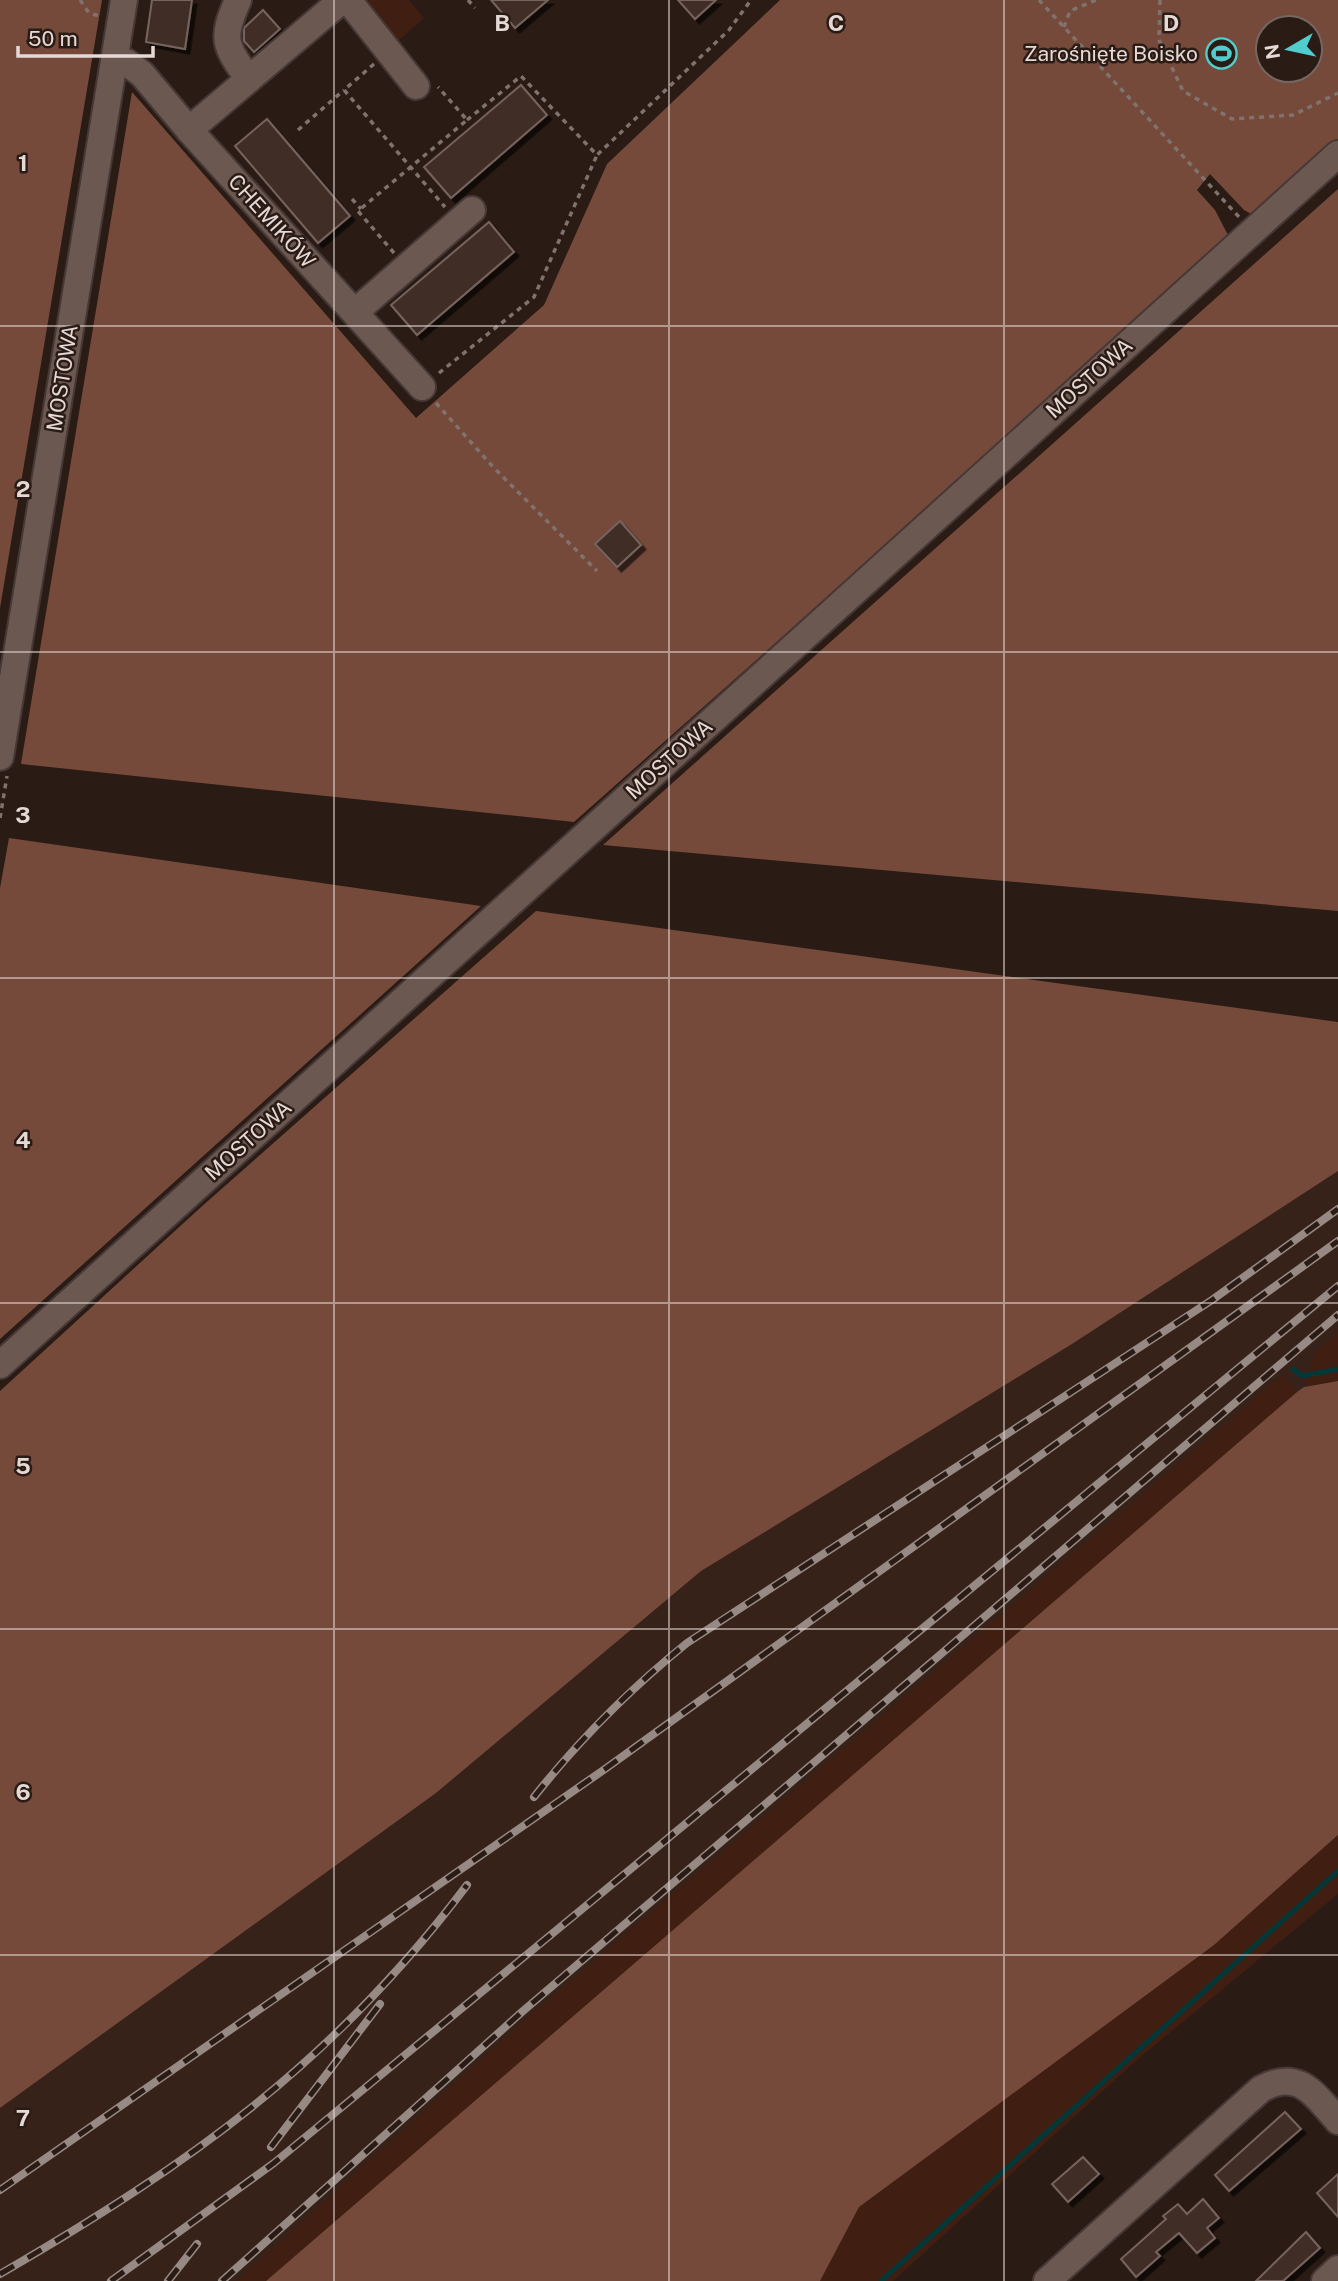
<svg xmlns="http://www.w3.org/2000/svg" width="1338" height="2281" font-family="'Public Sans',sans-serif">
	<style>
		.built { fill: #37221a }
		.green { fill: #401e11 }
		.forest { fill: #754a3b; fill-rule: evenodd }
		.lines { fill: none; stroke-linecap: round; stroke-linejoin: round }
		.stream { stroke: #023838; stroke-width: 5 }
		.building { fill: #3f2e28; stroke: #76635d; stroke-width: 2; filter: url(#shadow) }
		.minor-casing { stroke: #453836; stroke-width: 30 }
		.path { stroke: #80736e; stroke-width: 3.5; stroke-dasharray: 5 5; stroke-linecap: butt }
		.minor { stroke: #6b5851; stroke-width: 26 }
		.rail-casing { stroke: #978a85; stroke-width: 8 }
		.rail { stroke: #2a1b15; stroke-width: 5; stroke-dasharray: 16; stroke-linecap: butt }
		.grid { fill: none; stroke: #e5d9d6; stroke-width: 2; stroke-opacity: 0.55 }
		.labels { text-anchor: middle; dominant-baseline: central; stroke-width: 5; stroke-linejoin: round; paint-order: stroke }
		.poi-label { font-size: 21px; fill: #e5d9d6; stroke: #2a1b15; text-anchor: end }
		.street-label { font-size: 21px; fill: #e5d9d6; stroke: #2a1b15 }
		.grid-label { font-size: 23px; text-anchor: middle; font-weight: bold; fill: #e5d9d6; stroke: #2a1b15; stroke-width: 5; stroke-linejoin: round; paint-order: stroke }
	</style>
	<defs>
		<filter id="shadow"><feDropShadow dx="4.5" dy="4.5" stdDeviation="0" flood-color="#0009"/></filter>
	</defs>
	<rect width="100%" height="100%" fill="#2a1b15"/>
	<polygon class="built" points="1338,1171 1338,1364 260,2281 0,2281 0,2108 436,1793 700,1571 1072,1344"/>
	<g class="green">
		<polygon points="369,0 409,0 424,18 398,41 366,3"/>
		<polygon points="1338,1333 1338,1381 1304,1387 1315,1353"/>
		<polygon points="1283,1375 1297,1392 266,2281 237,2281 525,2020"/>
		<polygon points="1338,1835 1338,1894 1138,2059 893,2281 820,2281 858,2207 1214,1945"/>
	</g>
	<g class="forest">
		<polygon points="0,0 102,0 0,608"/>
		<path d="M780,0H1338V141L1253,215L1244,210L1210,174L1197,190L1215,210L1230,239L574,822L21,764L132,92L416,418L544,305L607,164ZM1268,28H1310V70H1268Z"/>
		<polygon points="1338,189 1338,911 603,845"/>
		<polygon points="9,838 481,906 0,1339 0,888"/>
		<polygon points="536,911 1338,1022 1338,1171 1072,1344 701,1571 436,1793 0,2108 0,1391 200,1208"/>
		<polygon points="1338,1381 1338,1835 1214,1945 859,2207 820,2281 266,2281 1297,1392 1304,1387"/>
	</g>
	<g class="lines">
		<g class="stream">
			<polyline points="1293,1369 1302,1376 1338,1369"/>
			<polyline points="881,2281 1338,1871"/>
		</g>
	</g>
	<g class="building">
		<polygon points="152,0 192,0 185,49 146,42"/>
		<polygon points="491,0 548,0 515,28"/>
		<polygon points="678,0 716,0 695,19"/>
		<polygon points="263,10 280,29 254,52 244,41 244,28"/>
		<polygon points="521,85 547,115 451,198 424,167"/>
		<polygon points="267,119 350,216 318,243 235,146"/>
		<polygon points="489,222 514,252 417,335 391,305"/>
		<polygon points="620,521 641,545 617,567 595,544"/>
		<polygon points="1285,2112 1301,2129 1229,2191 1215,2175"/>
		<polygon points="1083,2157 1099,2174 1068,2202 1052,2184"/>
		<polygon points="1338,2174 1338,2217 1317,2193"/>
		<polygon points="1203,2199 1219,2218 1207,2228 1215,2238 1197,2253 1179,2233 1156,2252 1160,2256 1136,2277 1121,2259 1166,2219 1163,2216 1178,2204 1187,2214"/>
		<polygon points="1306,2232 1320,2248 1283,2281 1256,2281"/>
	</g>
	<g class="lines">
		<defs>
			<g id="minor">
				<path d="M238,0C221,39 224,45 249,79"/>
				<polyline points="348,0 416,86"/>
				<polyline points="114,59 126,62 142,74 189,130 422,387"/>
				<polyline points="189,130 342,0"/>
				<polyline points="355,312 472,210"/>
				<polyline points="0,757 124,0"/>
				<polyline points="0,1365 1338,154"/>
				<path d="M1047,2281L1261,2089C1299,2068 1314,2094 1338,2121"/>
				<polyline points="1325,2281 1338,2269"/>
			</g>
		</defs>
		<use href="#minor" class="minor-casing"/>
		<g class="path">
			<polyline points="80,0 89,13 102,17"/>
			<polyline points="468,0 475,8"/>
			<polyline points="1039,0 1239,217"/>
			<polyline points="1160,0 1159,40 1183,91 1232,119 1293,115 1338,93"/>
			<polyline points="1064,27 1070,11 1096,0"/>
			<polyline points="374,64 344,90 445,207"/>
			<polyline points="467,120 521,76 597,155 729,30 751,0"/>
			<polyline points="298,130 344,90"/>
			<polyline points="352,199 361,209"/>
			<polyline points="394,253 358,211 467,120 438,87"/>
			<polyline points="439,373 534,297 597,155"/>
			<polyline points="436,403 494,468 597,571"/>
			<polyline points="0,818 7,776"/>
		</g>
		<use href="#minor" class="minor"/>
		<defs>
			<g id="rail">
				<path d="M534,1797C579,1740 630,1689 687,1643L1212,1300L1338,1209"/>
				<polyline points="271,2147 380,2004"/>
				<polyline points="0,2190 605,1769 1338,1241"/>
				<path d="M0,2274C190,2164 333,2063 467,1885"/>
				<polyline points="111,2281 274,2163 1338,1286"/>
				<polyline points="168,2281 197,2244"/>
				<polyline points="222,2281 523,2011 1338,1315"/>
			</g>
		</defs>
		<use href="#rail" class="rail-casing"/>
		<use href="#rail" class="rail"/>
	</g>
	<path class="grid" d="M334,0V2281M669,0V2281M1004,0V2281M0,326H1338M0,652H1338M0,978H1338M0,1303H1338M0,1629H1338M0,1955H1338"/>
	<defs>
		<symbol id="stadium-ring" viewBox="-11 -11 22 22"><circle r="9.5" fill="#2a1b15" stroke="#52cdcd" stroke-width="1.5"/><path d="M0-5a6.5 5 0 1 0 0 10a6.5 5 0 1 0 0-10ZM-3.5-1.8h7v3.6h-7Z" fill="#52cdcd"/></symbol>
	</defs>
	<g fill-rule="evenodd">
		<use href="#stadium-ring" x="1204" y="36" width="35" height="35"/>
	</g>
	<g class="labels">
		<g class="poi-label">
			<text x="1198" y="53">Zarośnięte Boisko</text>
		</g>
		<g class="street-label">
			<text transform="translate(272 221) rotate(48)">CHEMIKÓW</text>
			<text transform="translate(62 378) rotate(-81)">MOSTOWA</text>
			<text transform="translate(1089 378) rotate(-42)">MOSTOWA</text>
			<text transform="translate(669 759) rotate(-42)">MOSTOWA</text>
			<text transform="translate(248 1140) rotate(-42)">MOSTOWA</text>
		</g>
	</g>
	<g class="grid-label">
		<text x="502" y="31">B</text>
		<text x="836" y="31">C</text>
		<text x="1171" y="31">D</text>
		<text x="23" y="171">1</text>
		<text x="23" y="497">2</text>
		<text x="23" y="823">3</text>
		<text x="23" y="1148">4</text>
		<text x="23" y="1474">5</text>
		<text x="23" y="1800">6</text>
		<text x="23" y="2126">7</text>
	</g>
	<g transform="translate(1289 49) rotate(261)"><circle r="33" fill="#2a1b15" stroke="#756762" stroke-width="2"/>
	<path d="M0-5L12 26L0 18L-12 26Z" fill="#52cdcd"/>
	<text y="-10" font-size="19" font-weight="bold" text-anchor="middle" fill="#e5d9d6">N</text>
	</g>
	<path d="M18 46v10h135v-10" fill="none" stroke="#e5d9d6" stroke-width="3.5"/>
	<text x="28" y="46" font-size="21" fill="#e5d9d6" stroke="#2a1b15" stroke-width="5" paint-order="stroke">50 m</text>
</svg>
